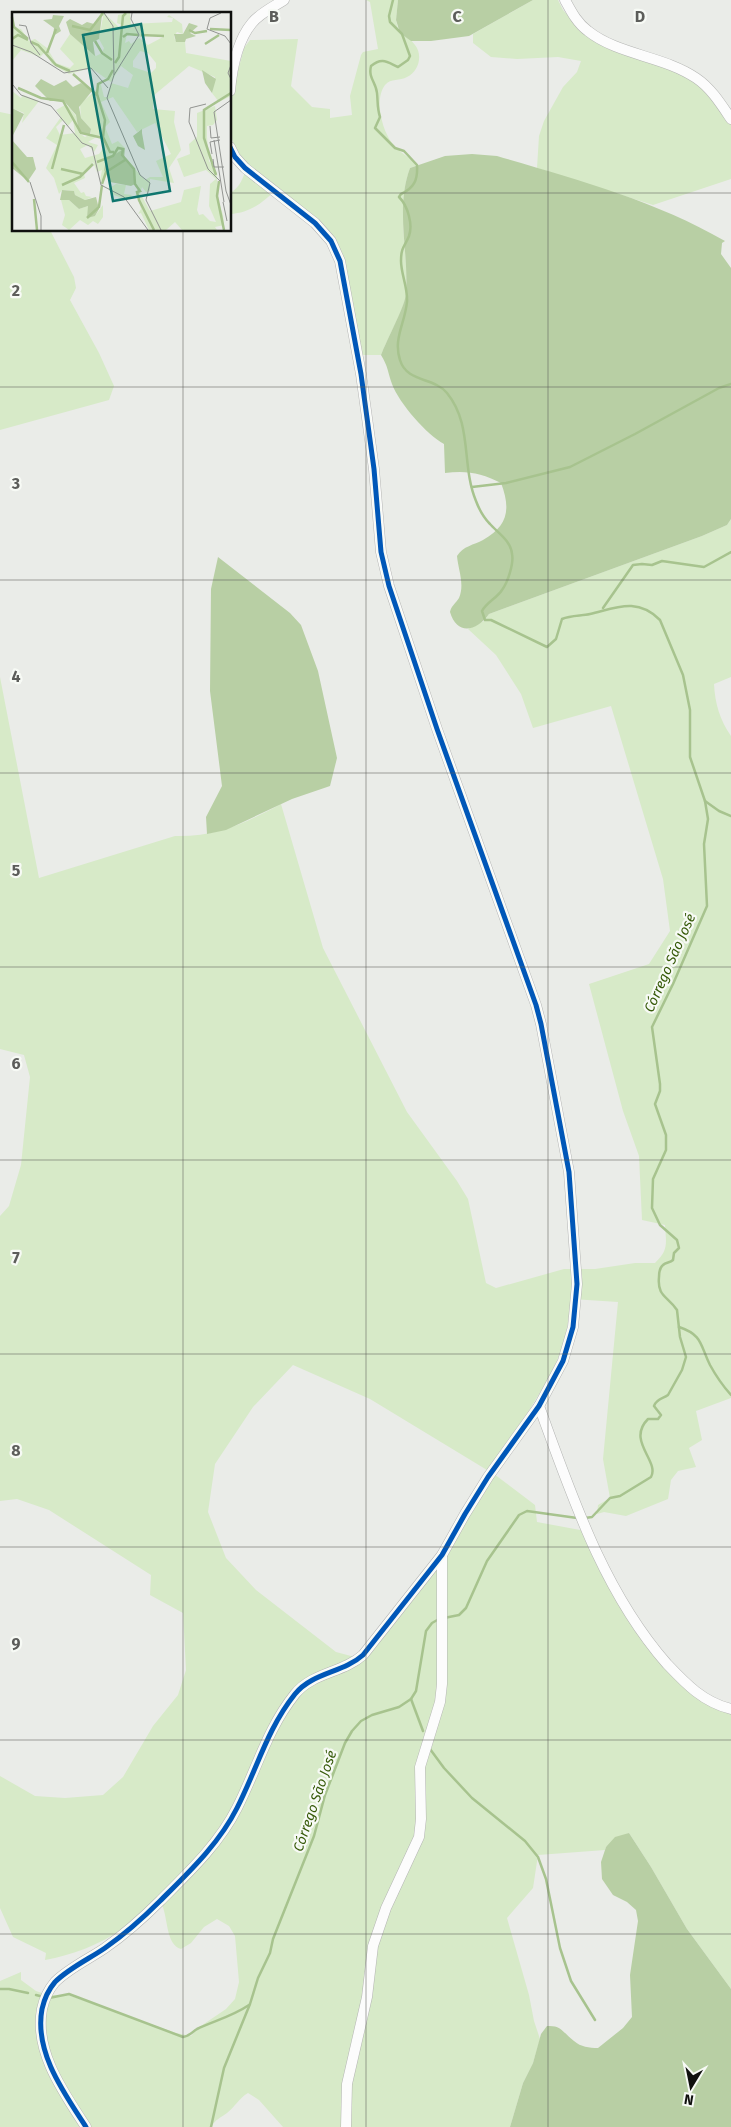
<svg xmlns="http://www.w3.org/2000/svg" width="731" height="2127" font-family="'Fira Sans',sans-serif">
	<style>
		.green { fill: #d7eac8 }
		.forest { fill: #b8cfa4 }
		.lines { fill: none; stroke-linecap: round; stroke-linejoin: round }
		.stream { stroke: #a7c38e; stroke-width: 2.5 }
		.minor-casing { stroke: #b4b5b3; stroke-width: 11 }
		.minor { stroke: #fcfcfc; stroke-width: 10 }
		.cycleway-casing { stroke: #f7faf5; stroke-width: 8 }
		.cycleway { stroke: #0057b8; stroke-width: 5 }
		.grid { fill: none; stroke: #5c5d5a; stroke-width: 1; stroke-opacity: 0.55 }
		.labels { text-anchor: middle; dominant-baseline: central; stroke-width: 4.5; stroke-linejoin: round; paint-order: stroke }
		.water-label { font-size: 14px; font-style: italic; fill: #365a09; stroke: #f7faf5 }
		.inset-river { fill: none; stroke: #a7c38e; stroke-width: 2.5 }
		.inset-road { fill: none; stroke: #929491; stroke-width: 1 }
		.view { fill: #0f766e; fill-opacity: 0.15; stroke: #0f766e; stroke-width: 2.5 }
		.inset-edge { fill: none; stroke: #0f100e; stroke-width: 2.5 }
		.grid-label { font-size: 16px; text-anchor: middle; font-weight: bold; fill: #5c5d5a; stroke: #f7faf5; stroke-width: 4.5; stroke-linejoin: round; paint-order: stroke }
	</style>
	<rect width="100%" height="100%" fill="#eaece8"/>
	<g class="green">
		<path d="M366,0H398L396,20L399,33C405,36 411,39 415,45C423,55 419,71 407,77C400,81 391,78 385,85C374,99 382,130 392,143C399,153 410,157 418,165L410,168C395,210 409,252 406,295C405,307 386,341 381,355H359L343,261L324,228L276,190C262,203 250,213 230,214V193C240,188 244,176 247,166C216,132 234,88 244,48L250,40L298,39L291,86L312,107L330,109V118L352,115L350,96L361,55L363,52L378,49L370,2Z"/>
		<polygon points="533,0 558,0 563,10 587,36 697,74 731,121 731,179 653,205 537,168 539,136 544,121 563,87 577,72 581,61 558,57 517,59 491,57 473,43 473,34"/>
		<polygon points="0,112 14,115 14,230 50,230 74,277 76,288 70,300 99,353 114,386 109,400 0,430"/>
		<path d="M731,519V677L714,684C715,704 720,720 731,736V1398L696,1411L702,1440L689,1448L696,1467L678,1471L671,1480L668,1499L626,1516L604,1512L597,1514L598,1505L610,1498L603,1459L618,1302L572,1299L564,1345L550,1376L528,1412L487,1470L370,1399L293,1365L253,1407L215,1464L208,1512L226,1558L256,1590L336,1652L366,1660L399,1616L494,1474L535,1505L537,1522L591,1532L597,1558L663,1659L713,1702L731,1707V1989L687,1929L651,1867L629,1833L606,1847L605,1850L538,1855L533,1888L507,1918L529,1995L534,2021L540,2039L533,2063L523,2083L510,2127H283L259,2100L248,2093C239,2098 235,2107 227,2113C220,2118 216,2119 211,2127H0V1981L21,1972V1980L36,1991L48,1995H68L176,2033L191,2036L198,2028L226,2009L235,1999L239,1982L235,1936L229,1926L217,1919L204,1927L191,1943L181,1949C166,1945 168,1918 162,1905C142,1909 138,1917 122,1929C99,1945 72,1955 45,1960L46,1953L13,1937L0,1908V1776L35,1796L65,1798L103,1795L123,1777L153,1726L178,1695L186,1670L183,1613L150,1595L151,1575L49,1510L17,1499L0,1501V1216L9,1206L21,1165L30,1077L24,1055L0,1049V677L39,878L175,836C217,837 245,823 281,804L323,948L407,1112L457,1181L468,1199L486,1283L496,1288L564,1269H595L635,1263H655C669,1250 666,1243 665,1225L642,1220L639,1156L623,1111L589,984L649,964L670,931L663,879L611,706L533,728L521,694L496,655L468,629L484,621L489,614L702,536L727,525Z"/>
	</g>
	<g class="forest">
		<polygon points="398,0 533,0 469,36 431,41 411,41 400,33 396,20"/>
		<path d="M472,154L497,156C575,179 654,200 725,241L722,243L721,254L731,268V519L727,525L702,536L489,614C477,631 457,636 450,612C451,606 456,603 459,598C465,584 458,569 457,556C463,546 474,545 483,540C508,526 511,509 501,483C482,473 466,470 445,473L444,444C427,435 399,403 392,384C388,373 388,366 381,355C386,341 405,306 406,294C409,252 395,209 410,168L445,156Z"/>
		<polygon points="218,557 290,613 301,625 318,671 337,758 330,786 292,799 226,830 207,834 206,817 222,786 210,691 211,589"/>
		<path d="M629,1833L651,1867L687,1929L731,1989V2127H510L523,2083L533,2063L541,2034L547,2026C562,2025 563,2033 574,2041C581,2047 589,2048 598,2048L623,2028L632,2017L630,1975L638,1921L636,1910L627,1902L613,1895L602,1879L601,1862L606,1847L615,1837Z"/>
	</g>
	<g class="lines">
		<g class="stream">
			<path d="M393,0L389,16L390,22L402,34L410,56L408,60L398,67C387,62 382,57 371,66C368,78 376,82 377,93C378,102 377,108 380,117L375,128L395,148L404,151L417,165C418,180 414,188 401,194L399,197C408,206 413,225 409,236C405,246 401,247 401,261C401,274 408,288 407,302C405,323 393,339 400,360C407,383 434,377 447,393C473,425 461,465 476,501C479,509 484,518 490,524C498,533 511,541 512,554C514,563 508,582 502,590C497,598 487,602 482,611L485,620H491L547,647L556,639L562,619C571,615 581,616 590,614C616,608 637,597 660,620L683,675L690,710V757L705,801L708,819L704,844L707,906L673,984L652,1027L660,1084V1091L655,1104L666,1135V1150L653,1179L652,1208L660,1225L677,1240L679,1248L674,1253L673,1260C670,1263 666,1262 663,1265C659,1268 659,1273 659,1277C657,1297 668,1296 677,1310L680,1337L686,1357L682,1370L668,1395C663,1399 657,1398 654,1406L661,1415L658,1419H648C626,1441 660,1461 651,1477L620,1496L610,1498L592,1517L585,1518"/>
			<polyline points="472,487 506,483 570,467 635,434 719,388 731,384"/>
			<polyline points="603,608 633,565 642,564 652,565 662,561 704,567 731,552"/>
			<polyline points="705,801 719,811 731,816"/>
			<path d="M679,1327C703,1335 700,1345 710,1365C716,1376 723,1386 731,1395"/>
			<polyline points="444,1618 459,1615 466,1608 487,1561 519,1515 527,1511 577,1518"/>
			<polyline points="411,1699 423,1731"/>
			<polyline points="430,1749 444,1768 472,1798 525,1841 538,1857 546,1879 560,1948 571,1981 595,2020"/>
			<polyline points="0,1989 9,1989 28,1993"/>
			<polyline points="36,1995 44,1997"/>
			<path d="M49,1998L69,1994L183,2037C190,2036 192,2032 197,2029C214,2021 233,2016 249,2005"/>
			<polyline points="211,2127 224,2068 250,2004 258,1978 270,1953 273,1939 314,1836 325,1795 345,1743 352,1731 361,1721 372,1715 399,1707 411,1699 416,1691 426,1631 432,1623 439,1619"/>
		</g>
		<defs>
			<g id="minor">
				<path d="M565,0C571,11 577,23 588,31C618,55 664,56 696,78C711,88 721,104 731,119"/>
				<path d="M230,91C232,68 237,41 252,23C260,13 273,7 284,0"/>
				<path d="M539,1406C572,1496 603,1591 667,1664C686,1684 703,1702 731,1709"/>
				<path d="M86,2127C64,2093 34,2052 42,2009C44,2000 49,1989 55,1982C69,1968 89,1959 105,1948C125,1934 143,1918 160,1901C188,1873 219,1844 237,1808C257,1769 267,1729 295,1694C313,1672 343,1673 363,1655L442,1555L465,1514L488,1477L539,1406L563,1361L573,1327L577,1284L569,1172L541,1024L536,1005L437,729L389,586L381,552L374,469L361,374L340,261L331,241L315,223L245,168L235,157L230,147"/>
				<polyline points="346,2127 347,2084 367,1997 373,1946 386,1908 419,1837 421,1819 420,1767 440,1702 442,1684 442,1555"/>
			</g>
		</defs>
		<use href="#minor" class="minor-casing"/>
		<use href="#minor" class="minor"/>
		<defs>
			<path id="cycleway" d="M86,2127C64,2093 34,2052 42,2009C44,2000 49,1989 55,1982C69,1968 89,1959 105,1948C125,1934 143,1918 160,1901C188,1873 219,1844 237,1808C257,1769 267,1729 295,1694C313,1672 343,1673 363,1655L442,1555L465,1514L488,1477L539,1406L563,1361L573,1327L577,1284L569,1172L541,1024L536,1005L437,729L389,586L381,552L374,469L361,374L340,261L331,241L315,223L245,168L235,157L230,147"/>
		</defs>
		<use href="#cycleway" class="cycleway-casing"/>
		<use href="#cycleway" class="cycleway"/>
	</g>
	<path class="grid" d="M183,0V14M366,0V2127M548,0V2127M0,193H14M230,193H731M183,230V2127M0,387H731M0,580H731M0,773H731M0,967H731M0,1160H731M0,1354H731M0,1547H731M0,1740H731M0,1934H731"/>
	<g class="labels">
		<g class="water-label">
			<text transform="translate(670 963) rotate(-66)">Córrego São José</text>
			<text transform="translate(315 1801) rotate(-71)">Córrego São José</text>
		</g>
	</g>
	<g transform="translate(12 12)">
		<rect width="219" height="219" fill="#eaece8"/>
		<path d="M88,1H92L110,18L112,14L105,11L106,3L114,1H118L119,12L160,10L161,6L155,5L157,3L170,12L171,22L165,20L162,24L163,28L173,30L174,41L219,49V84L207,90L200,81L203,65L177,54L141,84V97L163,99L162,110L169,138L157,156L162,171L138,167V179L134,180L130,175L128,181L138,199L169,190L172,178L189,174L185,198L187,203L191,202L198,209L204,210L197,194L198,172L204,167L194,158L172,165L165,147L178,142L177,132L185,125V101L203,94L205,108L201,113L195,114V125L197,149L205,161V185L211,203L212,213L203,215L205,218H170L163,210L154,218H137L129,201L126,202L129,197L124,180L127,175L123,172V157L133,168L138,165H151L144,149L159,142L143,111L125,120L101,85L89,90L98,110L93,115L100,132L106,129L113,136L93,151L95,160L92,168L88,169L90,158L85,160L81,150L72,162L73,166L62,171L69,181L72,180L74,184L80,185L73,188L63,183L62,179L50,178L47,182L42,166L34,156L45,133L34,126L49,105L44,98L53,93L57,95L64,104L67,121L73,125L79,122V117L69,106L68,92L84,78L88,69L92,85H95L99,71L116,76L121,63L109,54L99,70L79,56L57,62L40,52L33,40L28,45L9,38L0,49V15L9,17L17,29L23,27L35,36L44,51L58,56L62,52L48,37L58,22L84,44L90,41L92,36L87,27L91,5ZM115,22L129,25L138,22L151,25L136,33L127,26L119,32L117,29L113,31ZM128,39L136,41L144,51V56L139,61L121,55V49ZM51,108L56,114L61,108L63,121L48,123L44,115ZM88,123L92,135L87,142L73,146L68,137L76,133L82,140L86,133L76,130ZM0,79L9,86L11,83L27,89L10,111L12,101L0,96ZM104,172L114,173L112,182L120,183L115,188L102,183L96,177ZM49,188H57L67,197L76,194V204H83L91,193V205L86,212L81,209L76,213L68,208L57,218L50,213L53,203Z" fill="#d7eac8" fill-rule="evenodd"/>
		<path d="M41,3L52,4L47,14L49,19L41,24L42,16L31,8L40,7ZM90,3L87,27L81,30L83,44L58,22L54,10L58,7L70,13L75,10L82,12ZM177,11L186,14L178,21L184,24L174,27L173,30H164L162,22H171ZM190,58L204,67L200,81L193,71ZM29,67L42,74L54,68L61,75L69,71L80,79L67,95L69,106L79,117L78,123L67,121L64,103L52,89H38L23,74ZM0,96L12,102L0,125ZM130,117V121L133,138L126,134L121,124ZM0,128L15,145H21L24,157L16,169L0,156ZM113,136L112,147L123,157V172L119,174L98,170L92,158L94,148ZM50,178L62,179L63,183L73,188L84,185L87,197L83,204L75,206L76,194L67,197L57,188H48Z" fill="#b8cfa4"/>
		<path class="inset-river" d="M0,5L2,15L16,27M60,14L78,18L91,1M198,17L219,18M177,18L183,21L195,19M129,23L152,24M111,25L115,22L126,23M0,27L6,23L16,28M83,29L90,41L100,48M19,30L26,33L44,53L58,59M193,32L207,23M35,41L44,17M103,51L107,45L111,4L114,1M101,58L96,67L86,72L85,82L93,108L91,125L98,140H102M61,62L86,84M6,76L29,86L51,89L69,121L91,126M0,150L17,170M85,150L101,144L106,136L111,137L110,143L122,157L123,172L128,179L125,180L127,188L142,218M40,157L52,113M49,157L71,162M204,163L192,126V98L219,81M207,169L205,184L212,218M90,172L94,160L113,148M50,173L68,165L81,152M22,187L25,218M75,206L87,195L90,173"/>
		<path class="inset-road" d="M92,1L101,14L102,63M120,1L119,7L127,23L102,63L95,86L128,163L138,171L134,188L149,218M209,1L198,6L195,17L213,24L219,32M7,13L14,14L19,31L28,43M0,33L19,40L52,61L79,56L96,76M219,53L216,61L219,67M1,73L9,83L39,94L70,131L80,135L89,173L112,185L136,218M219,88L202,100L214,179L219,193M194,92L178,96L177,110L196,157L208,169M198,114L199,126L208,125M202,128L212,190M200,142L198,130L208,128M201,147L202,155H212M18,170L29,204V218M211,190L215,209"/>
		<path class="view" d="M129,12L158,179L101,189L71,23Z"/>
		<rect width="219" height="219" class="inset-edge"/>
	</g>
	<g class="grid-label">
		<text x="274" y="22">B</text>
		<text x="457" y="22">C</text>
		<text x="640" y="22">D</text>
		<text x="16" y="296">2</text>
		<text x="16" y="489">3</text>
		<text x="16" y="682">4</text>
		<text x="16" y="876">5</text>
		<text x="16" y="1069">6</text>
		<text x="16" y="1263">7</text>
		<text x="16" y="1456">8</text>
		<text x="16" y="1649">9</text>
	</g>
	<g transform="translate(691 2087) rotate(190)" stroke="#f7faf5" stroke-width="4" paint-order="stroke">
	<path d="M0-4L9 19L0 12L-9 19Z" fill="#0f100e"/>
	<text y="-8" font-size="14" font-weight="bold" text-anchor="middle" fill="#0f100e">N</text>
	</g>
</svg>
